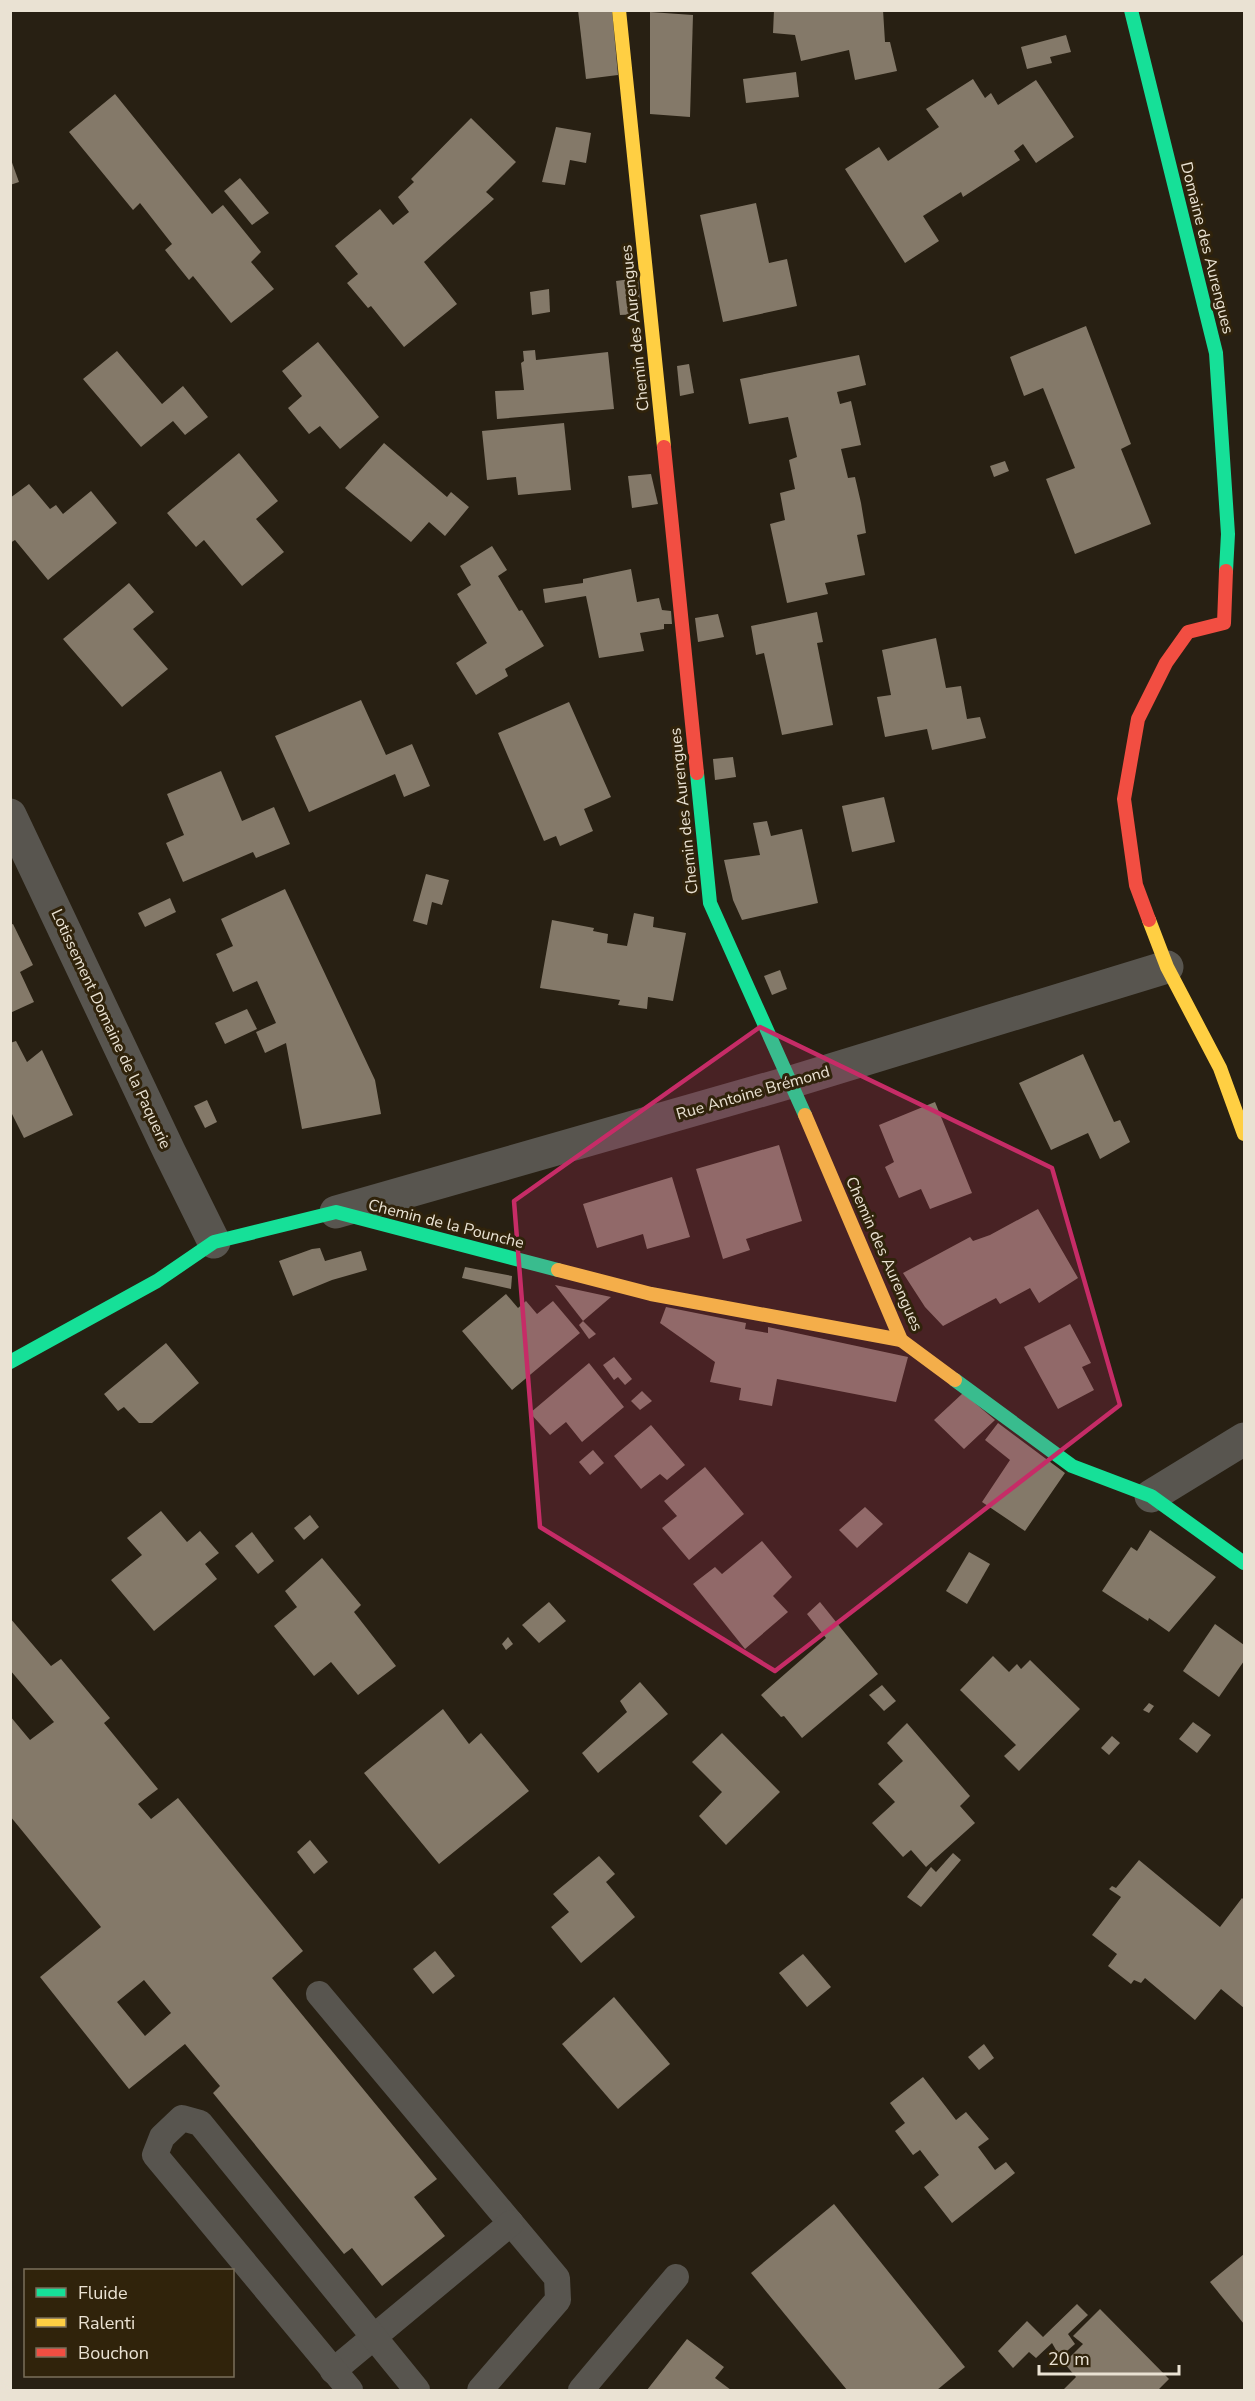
<svg xmlns="http://www.w3.org/2000/svg" width="1255" height="2401" font-family="'Nunito Sans',sans-serif">
	<style>
		.building { fill: #847969; fill-rule: evenodd }
		.lines { fill: none; stroke-linecap: round; stroke-linejoin: round }
		.lane { stroke: #58554f; stroke-width: 26 }
		.street { stroke: #58554f; stroke-width: 33 }
		.fast { stroke: #16e098; stroke-width: 14 }
		.slow { stroke: #ffcf43; stroke-width: 14 }
		.jam { stroke: #f24e42; stroke-width: 14 }
		.marked { fill: #c62c67; fill-opacity: 0.2; stroke: #c62c67; stroke-width: 4.5; stroke-linejoin: round }
		.labels { text-anchor: middle; dominant-baseline: central; stroke-width: 6; stroke-linejoin: round; paint-order: stroke }
		.street-label { font-size: 16px; fill: #eae2d3; stroke: #30230b }
	</style>
	<rect width="100%" height="100%" fill="#282013"/>
	<g class="building">
		<polygon points="578,10 612,10 618,75 586,79"/>
		<polygon points="774,10 883,10 885,42 890,42 897,71 855,80 849,50 801,61 795,35 773,33"/>
		<polygon points="650,12 693,15 690,117 650,114"/>
		<polygon points="1066,35 1071,52 1050,57 1052,63 1027,69 1021,47"/>
		<polygon points="796,72 799,97 746,103 743,79"/>
		<polygon points="973,79 985,98 991,93 998,105 1036,80 1074,137 1036,163 1023,144 1014,151 1020,160 963,197 961,192 923,216 939,241 905,263 845,169 879,147 888,161 939,127 926,109"/>
		<polygon points="115,94 212,214 223,205 261,252 251,262 274,289 231,323 193,276 189,280 165,250 172,244 140,203 133,210 69,132"/>
		<polygon points="471,118 516,162 486,192 494,199 424,262 457,304 404,347 371,306 368,308 347,283 358,274 335,246 380,209 393,225 409,212 398,197 414,182 411,179"/>
		<polygon points="556,127 591,133 586,163 570,160 565,185 542,182"/>
		<polygon points="10,157 19,182 10,185"/>
		<polygon points="240,178 269,213 252,225 224,191"/>
		<polygon points="756,203 769,263 787,259 797,306 723,322 700,215"/>
		<polygon points="638,278 641,314 620,315 616,281"/>
		<polygon points="549,289 550,312 532,315 530,292"/>
		<polygon points="1086,326 1131,444 1121,449 1151,524 1075,554 1046,479 1075,468 1043,388 1024,396 1010,357"/>
		<polygon points="318,342 379,417 340,449 320,426 309,434 288,408 302,396 282,371"/>
		<polygon points="535,350 536,360 608,352 614,409 497,419 495,391 524,390 521,363 524,361 523,351"/>
		<polygon points="117,351 162,404 183,386 208,417 185,435 173,421 141,447 83,379"/>
		<polygon points="859,355 866,385 837,392 840,404 851,401 861,445 841,449 848,478 855,477 861,503 866,533 857,535 865,575 825,583 828,594 787,603 770,524 785,520 780,493 795,489 789,460 797,457 788,417 749,424 740,379"/>
		<polygon points="689,364 694,393 680,396 677,366"/>
		<polygon points="564,423 571,490 518,495 516,477 487,480 482,431"/>
		<polygon points="384,443 447,497 451,492 469,507 445,536 429,522 411,542 345,488"/>
		<polygon points="239,453 278,501 256,519 284,552 242,586 204,540 196,547 167,513"/>
		<polygon points="1005,461 1009,471 994,477 990,466"/>
		<polygon points="651,474 658,504 632,508 628,476"/>
		<polygon points="29,484 50,509 56,505 63,514 91,491 117,523 48,580 15,540 10,543 10,498"/>
		<polygon points="492,546 507,570 498,576 519,611 522,610 544,646 505,669 508,676 476,695 456,663 487,643 457,594 471,585 460,566"/>
		<polygon points="631,569 637,602 659,598 662,610 671,611 672,624 664,624 664,629 640,633 644,651 599,658 586,596 545,603 543,589 583,583 583,579"/>
		<polygon points="129,583 154,612 133,629 168,669 122,707 63,639"/>
		<polygon points="817,612 823,642 817,643 833,725 782,735 764,653 756,655 751,626"/>
		<polygon points="718,614 724,637 698,642 695,618"/>
		<polygon points="936,638 946,688 961,686 967,719 980,717 986,738 932,750 927,729 885,737 877,697 891,695 882,650"/>
		<polygon points="361,700 386,755 412,744 430,786 404,797 395,774 309,812 275,736"/>
		<polygon points="569,702 611,797 584,809 593,831 560,846 556,836 544,841 498,733"/>
		<polygon points="733,757 736,777 715,780 713,759"/>
		<polygon points="221,771 242,821 274,807 290,844 256,858 253,852 183,882 166,843 184,835 167,794"/>
		<polygon points="884,797 895,842 852,852 842,806"/>
		<polygon points="767,821 771,836 802,829 818,903 742,920 733,900 724,860 760,855 753,823"/>
		<polygon points="426,874 449,880 442,905 432,902 427,925 413,921"/>
		<polygon points="285,889 375,1080 381,1114 302,1129 286,1043 265,1053 256,1032 276,1023 257,981 233,992 216,954 233,946 221,919"/>
		<polygon points="170,898 176,912 145,927 138,913"/>
		<polygon points="634,913 654,917 653,927 686,933 673,1001 648,997 647,1009 618,1005 620,1000 540,988 552,920 594,928 593,931 608,934 607,943 627,946"/>
		<polygon points="13,924 33,965 20,972 34,1002 10,1013 10,925"/>
		<polygon points="780,970 787,989 772,995 764,976"/>
		<polygon points="247,1009 257,1029 225,1044 215,1023"/>
		<polygon points="16,1041 27,1062 42,1050 73,1115 24,1138 10,1110 10,1043"/>
		<polygon points="1083,1054 1114,1122 1120,1120 1130,1142 1100,1159 1088,1133 1051,1150 1019,1083"/>
		<polygon points="207,1100 217,1122 205,1128 194,1106"/>
		<polygon points="935,1102 972,1193 930,1209 921,1189 899,1198 885,1167 894,1162 879,1125"/>
		<polygon points="779,1145 802,1221 746,1239 750,1250 723,1259 696,1169"/>
		<polygon points="672,1177 690,1237 647,1249 643,1234 597,1248 583,1204"/>
		<polygon points="1038,1209 1078,1278 1039,1303 1030,1288 1000,1304 996,1298 943,1326 925,1307 903,1273 970,1237 973,1241 990,1235"/>
		<polygon points="320,1248 325,1261 361,1251 367,1270 332,1280 293,1296 279,1261 312,1249"/>
		<polygon points="465,1267 512,1276 511,1289 462,1278"/>
		<polygon points="555,1285 611,1297 583,1321"/>
		<polygon points="506,1294 518,1308 526,1301 537,1314 553,1301 580,1333 512,1390 462,1331"/>
		<polygon points="666,1307 746,1323 745,1329 768,1333 768,1327 908,1357 896,1402 777,1379 772,1406 739,1400 741,1388 710,1382 715,1362 660,1323"/>
		<polygon points="583,1321 596,1334 589,1339 579,1325"/>
		<polygon points="1070,1324 1091,1363 1082,1367 1094,1390 1058,1409 1024,1347"/>
		<polygon points="166,1343 199,1383 152,1423 139,1423 124,1407 118,1411 104,1394"/>
		<polygon points="614,1357 632,1379 625,1385 618,1377 614,1380 603,1365"/>
		<polygon points="589,1363 624,1407 582,1442 566,1422 550,1435 530,1413"/>
		<polygon points="642,1391 652,1401 640,1410 631,1401"/>
		<polygon points="963,1393 995,1420 964,1449 934,1420"/>
		<polygon points="998,1423 1065,1473 1025,1531 982,1502 1010,1460 985,1440"/>
		<polygon points="651,1425 685,1465 667,1480 660,1474 641,1489 614,1456"/>
		<polygon points="593,1450 604,1463 590,1475 579,1462"/>
		<polygon points="705,1467 744,1514 689,1560 662,1528 677,1516 664,1501"/>
		<polygon points="865,1507 883,1524 857,1548 839,1530"/>
		<polygon points="161,1511 187,1542 200,1531 219,1553 205,1564 217,1579 154,1631 111,1580 142,1555 127,1538"/>
		<polygon points="310,1515 319,1527 304,1540 294,1528"/>
		<polygon points="1150,1530 1216,1577 1169,1632 1149,1618 1148,1621 1102,1591 1131,1547 1137,1551"/>
		<polygon points="252,1532 274,1561 258,1574 235,1546"/>
		<polygon points="762,1541 792,1577 773,1596 788,1612 745,1649 693,1584 715,1567 722,1574"/>
		<polygon points="969,1552 990,1564 967,1604 946,1591"/>
		<polygon points="322,1558 361,1605 354,1612 396,1666 358,1695 331,1662 314,1676 274,1626 297,1607 285,1591"/>
		<polygon points="549,1602 566,1621 539,1643 522,1625"/>
		<polygon points="820,1602 878,1674 802,1738 784,1716 781,1717 761,1695 826,1638 807,1614"/>
		<path d="M10,1618L51,1666L61,1659L110,1718L104,1723L158,1789L138,1804L151,1819L178,1798L303,1951L272,1978L437,2179L414,2197L445,2236L382,2286L352,2248L344,2254L213,2093L220,2086L185,2044L129,2089L40,1977L101,1927L10,1816V1716L30,1740L54,1722L10,1670ZM144,1980L171,2013L145,2036L117,2002Z"/>
		<polygon points="1215,1624 1244,1645 1244,1661 1219,1697 1183,1671"/>
		<polygon points="508,1637 513,1644 506,1650 502,1644"/>
		<polygon points="993,1656 1009,1672 1017,1664 1021,1669 1030,1660 1080,1709 1019,1771 1004,1756 1016,1745 960,1690"/>
		<polygon points="640,1682 668,1714 598,1773 582,1753 627,1712 620,1701"/>
		<polygon points="882,1685 896,1701 884,1711 869,1695"/>
		<polygon points="1149,1703 1154,1706 1149,1713 1143,1710"/>
		<polygon points="443,1709 469,1744 481,1733 529,1791 439,1864 364,1773"/>
		<polygon points="1193,1722 1211,1735 1197,1753 1179,1739"/>
		<polygon points="907,1723 970,1796 960,1806 975,1823 926,1867 911,1850 903,1857 872,1823 895,1802 878,1784 903,1761 887,1743"/>
		<polygon points="722,1733 780,1792 726,1845 699,1816 722,1792 692,1762"/>
		<polygon points="1112,1736 1120,1743 1109,1755 1101,1748"/>
		<polygon points="310,1840 328,1862 314,1874 297,1852"/>
		<polygon points="953,1853 961,1860 921,1907 907,1897 931,1867 936,1872"/>
		<polygon points="599,1856 615,1874 606,1882 635,1917 581,1963 551,1927 569,1912 553,1894"/>
		<polygon points="1139,1860 1220,1927 1242,1898 1244,1900 1244,2008 1221,1989 1195,2020 1145,1978 1141,1983 1134,1980 1131,1984 1108,1966 1117,1954 1092,1935 1121,1897 1109,1889 1112,1886 1116,1888"/>
		<polygon points="435,1951 455,1976 433,1994 413,1969"/>
		<polygon points="803,1954 831,1987 807,2007 779,1973"/>
		<polygon points="614,1997 670,2064 618,2109 562,2044"/>
		<polygon points="984,2044 994,2058 979,2070 968,2057"/>
		<polygon points="923,2077 956,2120 966,2112 989,2139 978,2147 995,2170 1006,2162 1015,2173 952,2223 924,2187 939,2175 920,2150 913,2155 895,2131 905,2123 890,2103"/>
		<polygon points="834,2204 965,2367 937,2390 847,2390 751,2273"/>
		<polygon points="1244,2254 1244,2324 1210,2282"/>
		<polygon points="1077,2304 1088,2315 1068,2334 1075,2344 1060,2357 1052,2343 1036,2358 1029,2352 1013,2368 998,2351 1027,2321 1043,2337"/>
		<polygon points="1100,2309 1169,2379 1158,2390 1063,2390 1076,2377 1064,2363 1083,2344 1073,2336"/>
		<polygon points="687,2339 724,2367 715,2378 731,2390 647,2390"/>
	</g>
	<g class="lines">
		<g class="lane">
			<polyline points="319,1994 557,2278 558,2300 480,2390"/>
			<polyline points="333,2371 511,2223"/>
			<polyline points="350,2390 155,2155 162,2137 182,2118 200,2123 417,2390"/>
			<polyline points="581,2390 676,2277"/>
		</g>
		<g class="street">
			<polyline points="10,815 169,1151 214,1242"/>
			<polyline points="336,1212 791,1082 1167,967"/>
			<polyline points="1151,1496 1244,1439"/>
		</g>
		<g class="fast">
			<polyline points="1131,10 1216,353 1228,534 1226,571"/>
			<polyline points="697,773 710,903 805,1115"/>
			<polyline points="10,1362 157,1281 214,1242 336,1212 558,1270"/>
			<polyline points="955,1380 1072,1466 1151,1496 1244,1563"/>
		</g>
		<g class="slow">
			<polyline points="619,10 664,447"/>
			<polyline points="1149,920 1167,967 1220,1068 1244,1134"/>
			<polyline points="805,1115 901,1340 955,1380"/>
			<polyline points="558,1270 651,1294 901,1340"/>
		</g>
		<g class="jam">
			<polyline points="664,447 697,773"/>
			<polyline points="1149,920 1136,885 1124,799 1138,719 1166,663 1188,632 1224,623 1226,571"/>
		</g>
	</g>
	<path class="marked" d="M760,1027L1052,1168L1120,1405L775,1671L540,1527L514,1201Z"/>
	<g class="labels">
		<g class="street-label">
			<text transform="translate(1207 248) rotate(76)">Domaine des Aurengues</text>
			<text transform="translate(635 328) rotate(-96)">Chemin des Aurengues</text>
			<text transform="translate(684 811) rotate(-96)">Chemin des Aurengues</text>
			<text transform="translate(111 1029) rotate(65)">Lotissement Domaine de la Paquerie</text>
			<text transform="translate(753 1093) rotate(-16)">Rue Antoine Brémond</text>
			<text transform="translate(446 1224) rotate(14)">Chemin de la Pounche</text>
			<text transform="translate(884 1254) rotate(66)">Chemin des Aurengues</text>
		</g>
	</g>
	<rect width="1255" height="2401" fill="none" stroke="#eae2d3" stroke-width="24"/>
	<rect x="24" y="2269" width="210" height="108" fill="#30230b" stroke="#7a6f5b" stroke-width="1.5"/>
	<rect x="36" y="2288" width="30" height="9" fill="#16e098" stroke="#7a6f5b" stroke-width="1.5"/>
	<text x="78" y="2299" font-size="18" fill="#eae2d3">Fluide</text>
	<rect x="36" y="2318" width="30" height="9" fill="#ffcf43" stroke="#7a6f5b" stroke-width="1.5"/>
	<text x="78" y="2329" font-size="18" fill="#eae2d3">Ralenti</text>
	<rect x="36" y="2348" width="30" height="9" fill="#f24e42" stroke="#7a6f5b" stroke-width="1.5"/>
	<text x="78" y="2359" font-size="18" fill="#eae2d3">Bouchon</text>
	<path d="M1039 2365v9h140v-9" fill="none" stroke="#eae2d3" stroke-width="3"/>
	<text x="1048" y="2365" font-size="18" fill="#eae2d3" stroke="#30230b" stroke-width="4.5" paint-order="stroke">20 m</text>
</svg>
